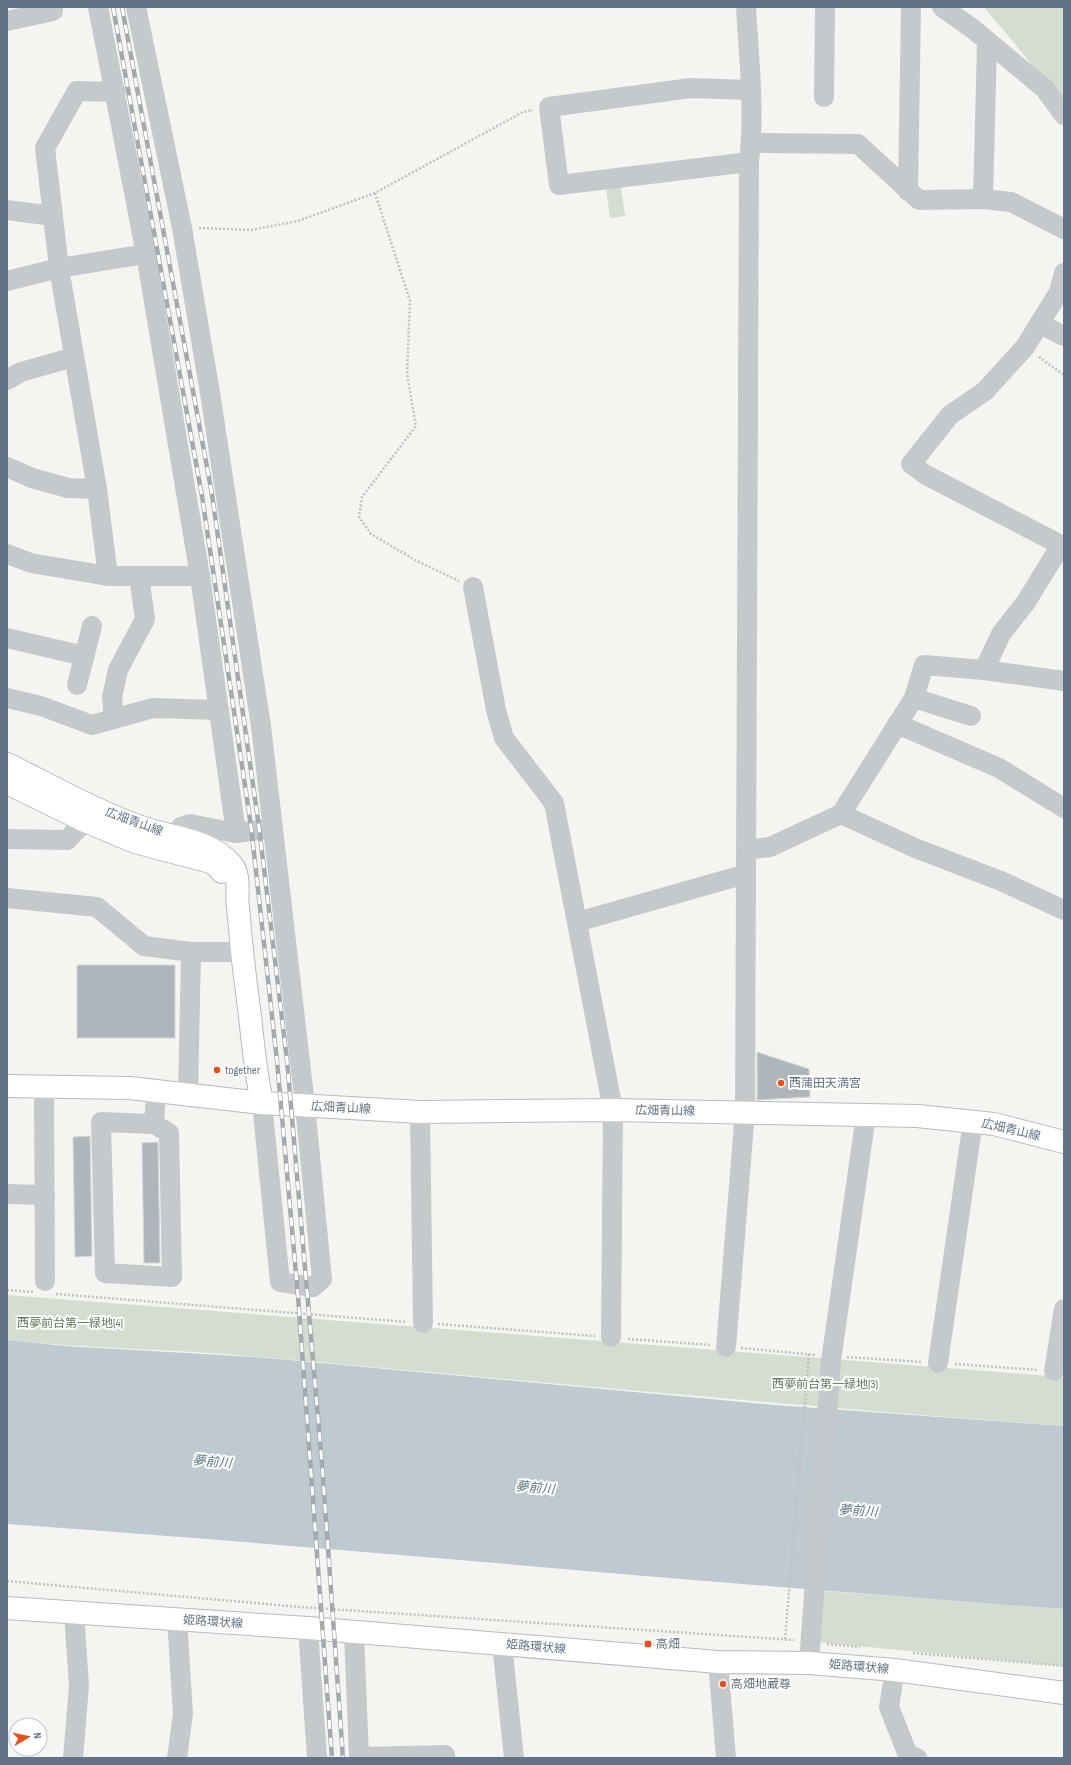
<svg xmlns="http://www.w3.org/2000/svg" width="1071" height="1765" font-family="'Sofia Sans Condensed','Noto Sans JP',sans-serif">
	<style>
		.green { fill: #d5dcd0 }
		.water { fill: #bfcad0 }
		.building { fill: #aeb6bb; stroke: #d5d6d3 }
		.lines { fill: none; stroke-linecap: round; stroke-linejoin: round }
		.major-casing { stroke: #b6babe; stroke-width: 24 }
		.path { stroke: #bfc0c2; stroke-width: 2.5; stroke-dasharray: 2 2; stroke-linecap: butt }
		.minor { stroke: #c6c9cc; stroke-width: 20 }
		.major { stroke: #fff; stroke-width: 22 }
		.rail-casing { stroke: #a3a9af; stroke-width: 4.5 }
		.rail { stroke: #fff; stroke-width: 3; stroke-dasharray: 9; stroke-linecap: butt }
		.poi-dot { fill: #f24c12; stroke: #fff; stroke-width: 1.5 }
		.labels { text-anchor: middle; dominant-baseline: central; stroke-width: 4; stroke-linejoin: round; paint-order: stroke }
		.street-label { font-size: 12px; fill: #617384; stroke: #fff }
		.poi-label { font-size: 12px; fill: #617384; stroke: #fff; text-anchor: start }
		.park-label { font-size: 12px; fill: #657a60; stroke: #fff }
		.water-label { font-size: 13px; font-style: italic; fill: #5c7782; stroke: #fff }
	</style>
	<rect width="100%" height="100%" fill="#f4f5f0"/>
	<g class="green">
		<polygon points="984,7 1064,7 1064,103"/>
		<polygon points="621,186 625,216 610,218 606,187"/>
		<path d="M7,1295L1064,1377V1426C796,1406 529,1381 262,1357C177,1349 92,1349 7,1340Z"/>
		<polygon points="823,1591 1064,1609 1064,1666 816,1642"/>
	</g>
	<path class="water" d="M7,1340L65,1346L257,1357L775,1405L1064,1426V1609C711,1584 360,1549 7,1524Z"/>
	<g class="building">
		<rect x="77" y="965" width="98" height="73"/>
		<polygon points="757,1052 809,1069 810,1097 757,1100"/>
		<polygon points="90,1136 92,1256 75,1257 73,1137"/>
		<polygon points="158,1142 160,1263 144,1263 142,1143"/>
	</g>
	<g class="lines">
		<defs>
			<g id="major">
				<path d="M7,764C52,786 97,812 144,828C173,838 210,839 232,865C241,876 236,895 238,908C241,944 245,980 250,1016C253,1046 256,1074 262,1103"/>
				<polyline points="7,783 85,821 135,842 214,863 222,872"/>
				<polyline points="7,1086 130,1088 262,1103 420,1112 613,1110 917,1116 994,1124 1064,1142"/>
				<polyline points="7,1608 308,1628 718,1662 809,1663 895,1670 1064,1693"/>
			</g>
		</defs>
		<use href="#major" class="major-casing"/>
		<g class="path">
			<polyline points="375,193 410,301 407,374 416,426 362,497 359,517 371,534 417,561 459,581"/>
			<polyline points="199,228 251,230 298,221 375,193 523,112 533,110"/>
			<polyline points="1039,357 1064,375"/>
			<polyline points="7,1290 33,1292"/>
			<polyline points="56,1294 407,1322"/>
			<polyline points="438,1324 595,1336"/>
			<polyline points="628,1339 711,1345"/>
			<polyline points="741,1348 816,1355"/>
			<polyline points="847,1357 922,1362"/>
			<polyline points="955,1364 1038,1370"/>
			<polyline points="7,1581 300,1607 794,1640"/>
			<polyline points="785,1639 809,1354"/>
			<polyline points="827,1644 860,1647"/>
			<polyline points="913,1653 1064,1666"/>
		</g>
		<g class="minor">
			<polyline points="98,7 146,254 200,576 236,833"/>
			<polyline points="136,7 182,228 210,393 261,726 305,1105 322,1279 313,1287 280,1282 262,1103"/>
			<polyline points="942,7 973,29 1045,89 1064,115"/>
			<polyline points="7,21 53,11 53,7"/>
			<polyline points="824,97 825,7"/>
			<polyline points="751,143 858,144 919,200 983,199 1011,202 1064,229"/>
			<polyline points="749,162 559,185 549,107 691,88 751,90"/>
			<polyline points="908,191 911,7"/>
			<polyline points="983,199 987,42"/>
			<polyline points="7,210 53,216"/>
			<polyline points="7,281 59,268 146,254"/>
			<polyline points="1040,324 1064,336"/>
			<polyline points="7,380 21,372 74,357"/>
			<polyline points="7,467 32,478 68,488 97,489"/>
			<polyline points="7,554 31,563 108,576 200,576"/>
			<polyline points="108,576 97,489 59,268 45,148 77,91 116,92"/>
			<polyline points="473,587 496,710 504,738 554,803 613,1110 611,1337"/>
			<polyline points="7,638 84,656"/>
			<polyline points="984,670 1001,634 1026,602 1061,545 926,475 911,464 950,415 985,391 1025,347 1059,292 1064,273"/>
			<polyline points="77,685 92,626"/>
			<polyline points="7,698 41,706 92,725 153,708 219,710"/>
			<polyline points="914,698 971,716"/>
			<polyline points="114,719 112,697 118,670 145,619 139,576"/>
			<polyline points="897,724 999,768 1064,808"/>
			<polyline points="841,814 915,848 1001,881 1064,910"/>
			<polyline points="178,837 181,827 190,824 236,833 273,828"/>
			<polyline points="7,839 67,840 85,821"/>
			<polyline points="746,850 770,847 841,814 914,698 924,665 984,670 1064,681"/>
			<polyline points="7,898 97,907 144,946 191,952 242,952"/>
			<polyline points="577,922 746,874"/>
			<polyline points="44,1085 45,1281"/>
			<polyline points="188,1096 191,952"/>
			<polyline points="420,1112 423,1323"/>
			<polygon points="101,1122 154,1124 169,1133 172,1277 105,1273"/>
			<polyline points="154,1124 156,1091"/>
			<polyline points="7,1194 45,1195"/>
			<path d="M726,1347L745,1112L749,162C755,111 749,59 746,7"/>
			<polyline points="938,1363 973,1121"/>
			<polyline points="1054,1371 1064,1309"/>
			<polyline points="308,1628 317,1758"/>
			<polyline points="354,1633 359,1758"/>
			<polyline points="502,1644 514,1758"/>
			<polyline points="718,1662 726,1758"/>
			<polyline points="809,1663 831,1361 866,1115"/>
			<polyline points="895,1670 889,1707 908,1755 917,1758"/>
			<polyline points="359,1757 445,1755 445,1758"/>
			<polyline points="73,1758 79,1686 74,1613"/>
			<polyline points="177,1758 183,1714 177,1619"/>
		</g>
		<use href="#major" class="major"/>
		<defs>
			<g id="rail">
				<polyline points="113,7 202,496 251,826 277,1061 298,1296 332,1758"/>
				<polyline points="122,7 212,494 259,827 287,1060 322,1464 343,1758"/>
			</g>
		</defs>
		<use href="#rail" class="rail-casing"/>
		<use href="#rail" class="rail"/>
	</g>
	<g class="poi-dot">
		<circle cx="217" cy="1070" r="4"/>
		<circle cx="781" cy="1083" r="4"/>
		<rect x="644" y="1640" width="8" height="8" rx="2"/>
		<circle cx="723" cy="1684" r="4"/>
	</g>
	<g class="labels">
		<g class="street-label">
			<text transform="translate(134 822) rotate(20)">広畑青山線</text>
			<text transform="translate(341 1108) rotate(3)">広畑青山線</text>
			<text transform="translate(665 1111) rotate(1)">広畑青山線</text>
			<text transform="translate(1011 1130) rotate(13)">広畑青山線</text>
			<text transform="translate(213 1622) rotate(4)">姫路環状線</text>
			<text transform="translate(536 1647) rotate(5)">姫路環状線</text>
			<text transform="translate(859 1667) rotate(5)">姫路環状線</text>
		</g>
		<g class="poi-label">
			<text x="225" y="1070">together</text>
			<text x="789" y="1083">西蒲田天満宮</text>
			<text x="656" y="1644">高畑</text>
			<text x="731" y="1684">高畑地蔵尊</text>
		</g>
		<g class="park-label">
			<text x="70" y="1323">西夢前台第一緑地(4)</text>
			<text x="825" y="1384">西夢前台第一緑地(3)</text>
		</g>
		<g class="water-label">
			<text transform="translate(212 1462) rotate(5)">夢前川</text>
			<text transform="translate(535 1488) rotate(5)">夢前川</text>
			<text transform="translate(858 1511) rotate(4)">夢前川</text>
		</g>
	</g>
	<rect width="1071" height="1765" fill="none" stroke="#617384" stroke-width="16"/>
	<g transform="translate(28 1737) rotate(81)"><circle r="19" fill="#ffffff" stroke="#c0c7ce"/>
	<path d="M0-3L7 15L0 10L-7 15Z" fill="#f24c12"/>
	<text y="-6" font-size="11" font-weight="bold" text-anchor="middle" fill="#617384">N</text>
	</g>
</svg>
